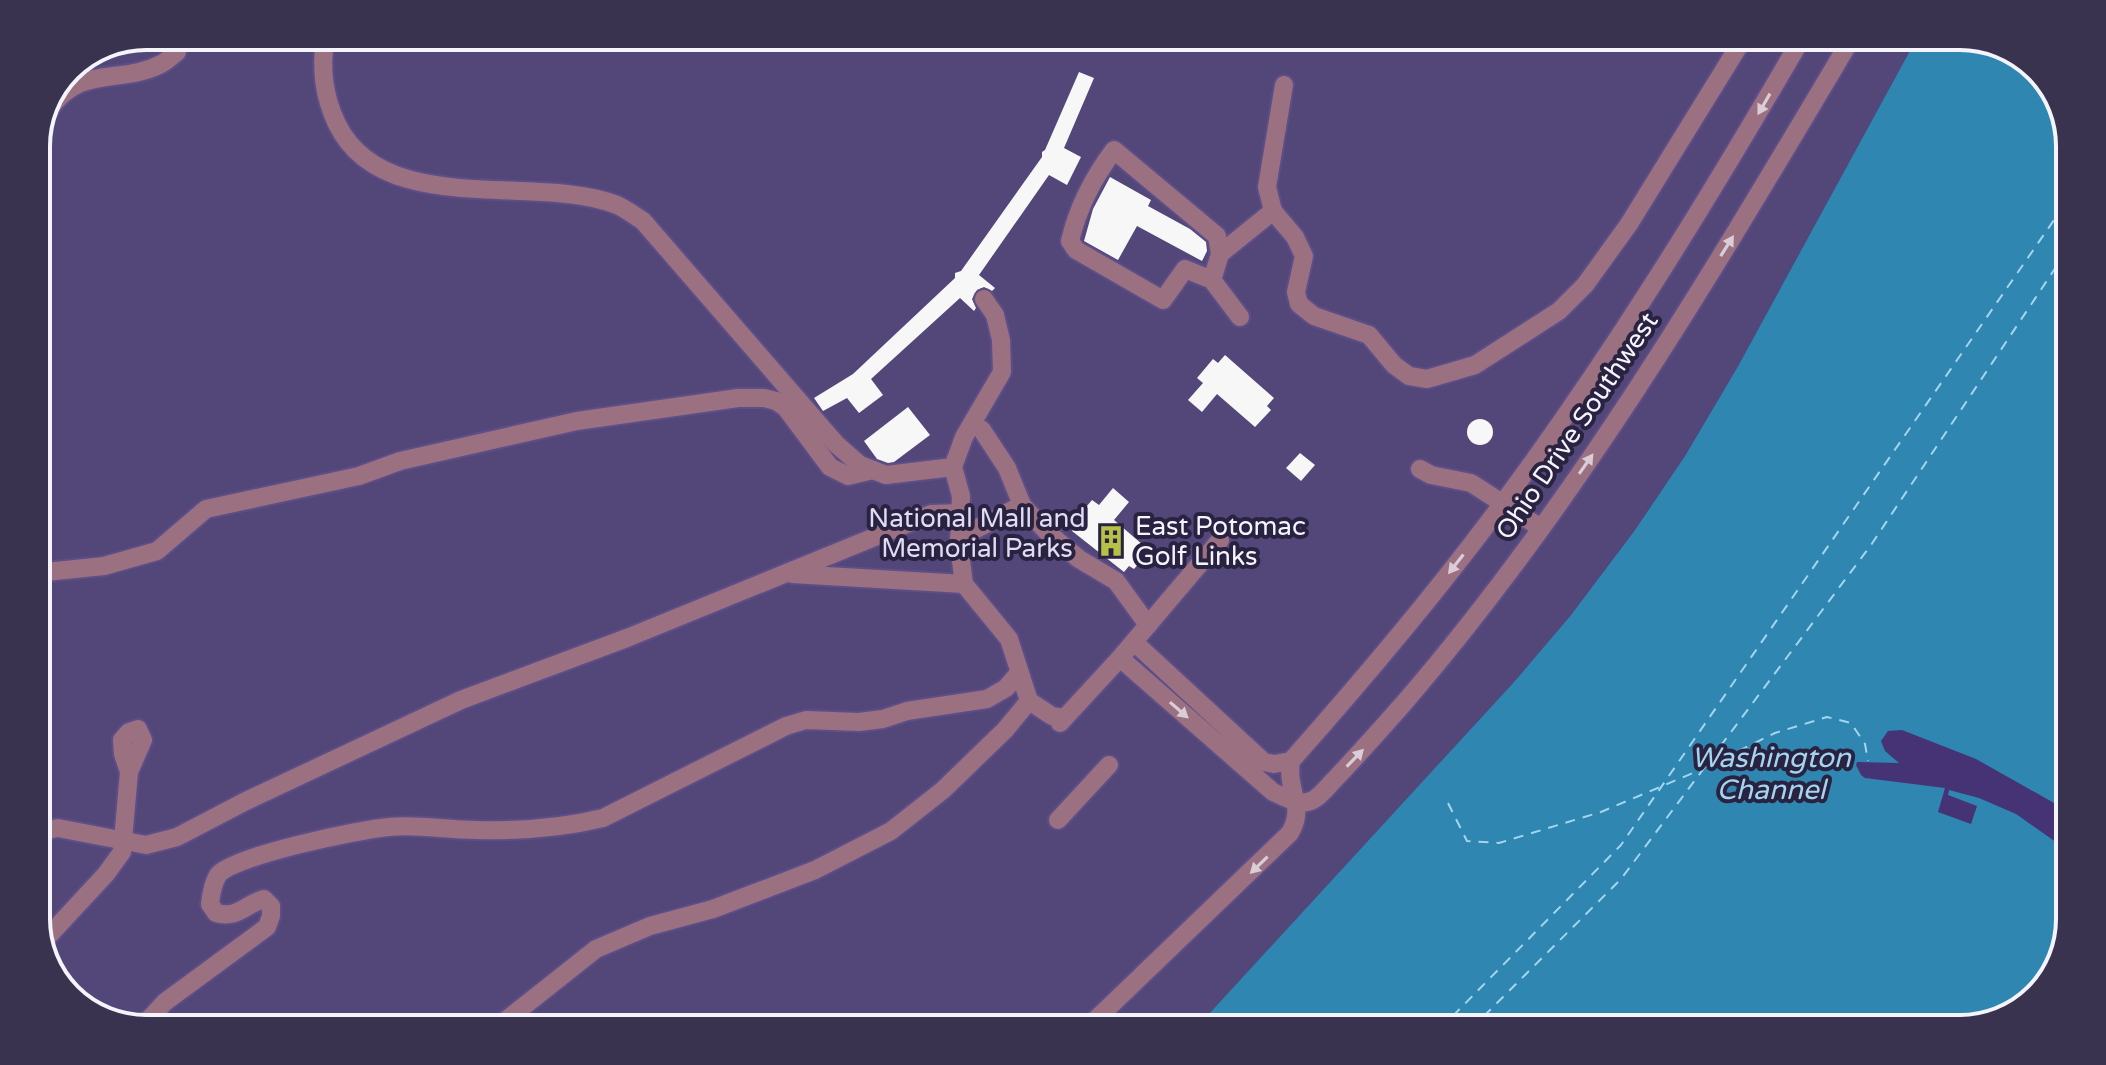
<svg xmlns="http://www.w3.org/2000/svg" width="2106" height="1065" font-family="'Varela Round',sans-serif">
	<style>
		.green { fill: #534779 }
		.water { fill: #2f86b0 }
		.pier { fill: #453375 }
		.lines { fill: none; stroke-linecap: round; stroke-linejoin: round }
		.ferry { stroke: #a4d5f0; stroke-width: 2; stroke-dasharray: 10 8; stroke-linecap: butt }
		.building { fill: #f7f7f7 }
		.minor-casing { stroke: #5e4e88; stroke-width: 22 }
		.minor { stroke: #9b7182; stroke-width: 18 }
		.oneway { fill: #dacdd7 }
		.labels { text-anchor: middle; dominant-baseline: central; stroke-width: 8; stroke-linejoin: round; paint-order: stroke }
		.street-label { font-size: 26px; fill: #f5f4fc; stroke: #292240 }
		.park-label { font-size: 26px; fill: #e0dcf4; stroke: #292240 }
		.poi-label { font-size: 26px; fill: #f5f4fc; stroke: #292240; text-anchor: start }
		.water-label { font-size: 28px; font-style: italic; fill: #a4d5f0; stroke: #292240 }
		.rim { fill: none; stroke: #f5f4fc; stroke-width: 4 }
	</style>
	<rect width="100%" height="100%" fill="#453375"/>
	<polygon class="green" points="147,36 1918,36 1737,368 1685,456 1635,530 1571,615 1514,682 1195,1029 147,1029 98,1018 55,980 36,926 36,140 69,68"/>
	<polygon class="water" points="1918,36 1959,36 2008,47 2051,85 2070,140 2070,918 2059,967 2021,1011 1960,1029 1195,1029 1514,682 1571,615 1635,530 1685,456 1737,368"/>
	<polygon class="pier" points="1902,730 1976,759 2070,812 2070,852 2016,814 1979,798 1949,790 1948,795 1977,806 1971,824 1938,812 1945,788 1865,778 1861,775 1856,765 1857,762 1899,763 1885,751 1881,741 1888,731"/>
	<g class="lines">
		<g class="ferry">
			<polyline points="1706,767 1775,733 1827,717 1851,723 1865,744 1868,761"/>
			<polyline points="1448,803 1467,841 1499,843 1601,812 1700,770"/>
			<polyline points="1440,1029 1621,845 2070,197"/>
			<polyline points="1471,1029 1621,879 1871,545 2070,246"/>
		</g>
	</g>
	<g class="building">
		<polygon points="1079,72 1094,78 1064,148 1081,157 1067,185 1049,175 979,275 995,288 992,291 984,287 977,290 972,299 976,308 974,311 960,298 871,379 883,395 859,413 847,398 823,411 814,398 853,374 955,278 955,273 961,271 1042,157 1042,152 1045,150"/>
		<polygon points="1110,177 1151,200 1148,206 1190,229 1206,242 1207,251 1202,261 1137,226 1118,260 1084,241 1093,209"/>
		<polygon points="1225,355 1274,398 1267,406 1271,410 1255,427 1217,394 1202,412 1188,400 1203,383 1197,378 1213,359 1218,363"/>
		<polygon points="908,407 930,435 894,462 888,463 877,459 864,441"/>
		<circle cx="1480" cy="432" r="13"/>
		<polygon points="1300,453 1315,465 1301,481 1286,468"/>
		<polygon points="1113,488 1129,502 1114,520 1150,551 1134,569 1129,566 1124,572 1072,531 1080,522 1076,519 1092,500 1099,505"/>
	</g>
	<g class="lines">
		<defs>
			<g id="minor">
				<path d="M325,36C321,68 323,95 337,124C383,219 534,173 617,205C626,209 635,216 643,221L836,444L860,465L886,475L953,467"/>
				<polyline points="1284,85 1267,187 1273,211 1295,237 1304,256 1296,292 1299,304 1314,316 1369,335 1394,365 1409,376 1427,379 1475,365 1559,311 1585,285 1629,224 1745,36"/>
				<path d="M50,108C82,64 121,85 161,64C167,61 172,56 177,52"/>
				<polyline points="1220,254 1273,211"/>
				<path d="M1212,280L1220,254L1217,236L1114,150C1093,178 1078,207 1070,241L1076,250L1163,300L1185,269L1212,280L1240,317"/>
				<polyline points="973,424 982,430 1007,468 1022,505 1048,533 1079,559 1116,581 1148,625"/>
				<polyline points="1420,469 1431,475 1471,483 1541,528"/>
				<polyline points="959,538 1022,505"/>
				<polyline points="36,573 104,566 157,551 206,509 359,476 400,461 577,421 738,398 764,398 776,401 786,408 830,467 848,476 873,470"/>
				<polyline points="792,574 964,584"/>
				<polyline points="1134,642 1264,762 1274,764 1291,761"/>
				<path d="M1120,658L1273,792C1285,797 1300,807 1313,800C1321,796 1328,786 1335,779C1359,754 1381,729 1404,703C1580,499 1716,266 1853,36"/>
				<polyline points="1029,701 1052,716 1064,718"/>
				<polyline points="1060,723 1120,658 1220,540"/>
				<polyline points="1058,820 1109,765"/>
				<polyline points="36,832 58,828 146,845 177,837 246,801 461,700 627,638 931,514 961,513"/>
				<polyline points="42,943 106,874 122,852 129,772 143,740 138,729 129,732 122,740 123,754 129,772"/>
				<path d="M141,1028L165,1002L267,927L271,916V906L264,899C245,904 238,919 216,913L210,904C211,895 213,883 218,875C232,856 362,829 389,827C417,824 446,830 475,830C517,831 562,828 603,818L786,726L806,720L859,722L883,719L907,711L987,699L1006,688L1019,673"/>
				<polyline points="495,1029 596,949 650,926 713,909 815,870 891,831 943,790 1005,730 1029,701 1009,639 964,584 959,545 961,496 953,467 964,437 1002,372 1001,340 995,315 984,299"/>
				<path d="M1086,1029L1290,833C1306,806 1286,791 1291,761C1360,683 1428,603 1491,519C1606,366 1707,202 1803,36"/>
			</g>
		</defs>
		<use href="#minor" class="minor-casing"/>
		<use href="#minor" class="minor"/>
	</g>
	<defs><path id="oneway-solid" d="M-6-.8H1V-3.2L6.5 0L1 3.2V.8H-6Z" transform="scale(2)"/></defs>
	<g class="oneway">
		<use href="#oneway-solid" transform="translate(1764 104) rotate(120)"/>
		<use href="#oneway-solid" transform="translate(1727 246) rotate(-58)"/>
		<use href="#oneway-solid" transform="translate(1586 464) rotate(-55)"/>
		<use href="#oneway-solid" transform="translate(1456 564) rotate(128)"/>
		<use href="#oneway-solid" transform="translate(1179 710) rotate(41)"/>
		<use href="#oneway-solid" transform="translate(1355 758) rotate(-46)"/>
		<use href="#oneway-solid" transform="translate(1259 865) rotate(136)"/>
	</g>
	<defs>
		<symbol id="building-bare" viewBox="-9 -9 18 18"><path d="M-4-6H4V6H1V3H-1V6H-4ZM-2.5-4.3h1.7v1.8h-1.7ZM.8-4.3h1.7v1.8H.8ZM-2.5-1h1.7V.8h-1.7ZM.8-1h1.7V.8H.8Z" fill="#b8c147" stroke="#292240" stroke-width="2.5" paint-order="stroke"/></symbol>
	</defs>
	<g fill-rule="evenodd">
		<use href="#building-bare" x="1089" y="519" width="44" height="44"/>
	</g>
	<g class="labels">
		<g class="street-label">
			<text transform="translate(1577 426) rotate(-56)">Ohio Drive Southwest</text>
		</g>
		<g class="park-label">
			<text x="977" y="518">National Mall and<tspan x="977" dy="30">Memorial Parks</tspan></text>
		</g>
		<g class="poi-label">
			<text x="1135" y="526">East Potomac<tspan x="1135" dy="30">Golf Links</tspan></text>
		</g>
		<g class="water-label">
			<text x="1771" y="758">Washington<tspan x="1771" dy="32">Channel</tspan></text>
		</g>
	</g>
	<path d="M0 0H2106V1065H0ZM146 50H1960A96 96 0 0 1 2056 146V919A96 96 0 0 1 1960 1015H146A96 96 0 0 1 50 919V146A96 96 0 0 1 146 50Z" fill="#39334f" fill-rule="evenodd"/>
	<path class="rim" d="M146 50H1960A96 96 0 0 1 2056 146V919A96 96 0 0 1 1960 1015H146A96 96 0 0 1 50 919V146A96 96 0 0 1 146 50Z"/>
</svg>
